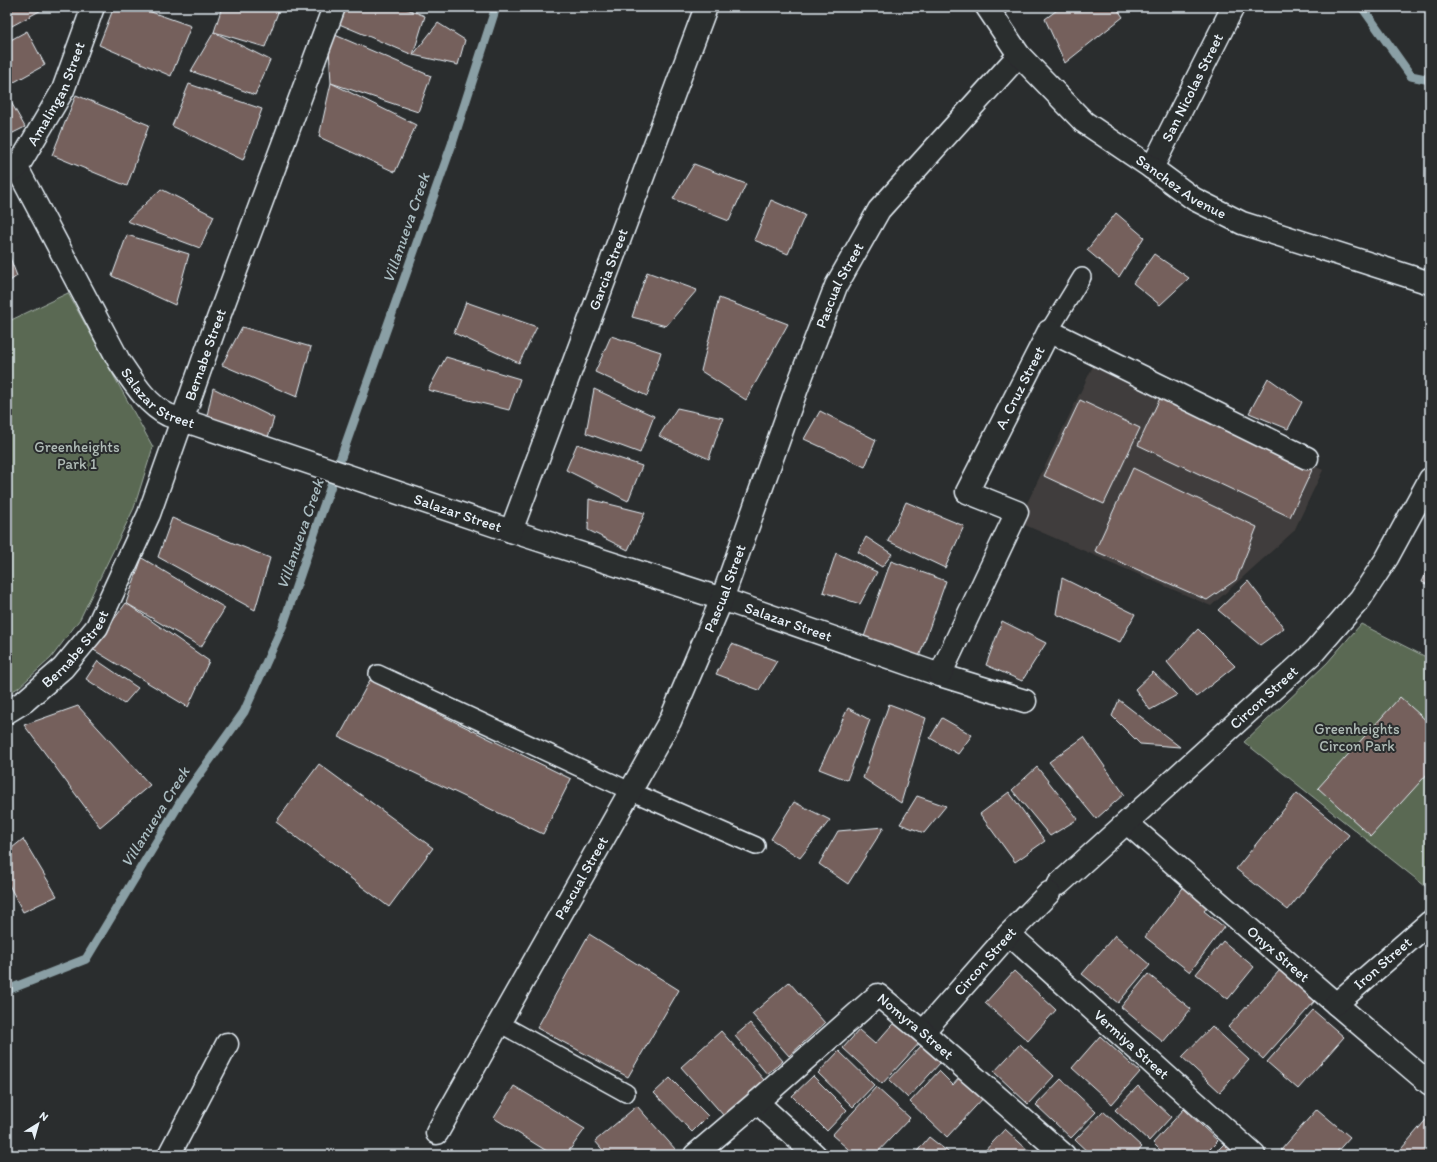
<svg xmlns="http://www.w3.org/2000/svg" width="1437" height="1162" font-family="Itim,sans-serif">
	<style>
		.built { fill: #403d3c }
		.green { fill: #5a6952; stroke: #a1ada5 }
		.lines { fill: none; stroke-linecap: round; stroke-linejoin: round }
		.stream { stroke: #8a9fa5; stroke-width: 9 }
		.building { fill: #74615c; stroke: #e8f1f8 }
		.lane-casing { stroke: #e8f1f8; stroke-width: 20 }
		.street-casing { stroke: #e8f1f8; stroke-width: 25 }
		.secondary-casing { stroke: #e8f1f8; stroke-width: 25 }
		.lane { stroke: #2a2d2e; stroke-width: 17 }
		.street { stroke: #2a2d2e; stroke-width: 22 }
		.secondary { stroke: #2a2d2e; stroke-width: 22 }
		.labels { text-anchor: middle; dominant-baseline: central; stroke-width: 4; stroke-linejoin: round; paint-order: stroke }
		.street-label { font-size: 15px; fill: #e8f1f8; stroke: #2a2d2e }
		.park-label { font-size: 15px; fill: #afbbb6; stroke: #2a2d2e }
		.water-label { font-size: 16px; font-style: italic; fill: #a9bbc0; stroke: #2a2d2e }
	</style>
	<rect width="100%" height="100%" fill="#2a2d2e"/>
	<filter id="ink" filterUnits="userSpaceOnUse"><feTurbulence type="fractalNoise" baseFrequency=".025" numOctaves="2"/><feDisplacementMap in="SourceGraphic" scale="8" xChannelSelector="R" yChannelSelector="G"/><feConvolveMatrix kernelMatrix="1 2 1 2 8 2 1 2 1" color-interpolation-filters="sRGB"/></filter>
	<g filter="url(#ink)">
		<polygon class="built" points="1094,364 1323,470 1294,531 1211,606 1018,522"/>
		<g class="green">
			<polygon points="68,293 153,447 134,508 80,619 51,658 18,688 7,694 7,322"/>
			<polygon points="1361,624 1430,659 1430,890 1244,742 1327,663"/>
		</g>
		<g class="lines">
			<g class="stream">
				<polyline points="1362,7 1411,76 1430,80"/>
				<polyline points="10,989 86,959 184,796 244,712 283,625 322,511 452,144 496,7"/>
			</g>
		</g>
		<g class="building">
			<polygon points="7,7 47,7 10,27 7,21"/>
			<polygon points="114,7 137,7 191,26 171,76 99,45"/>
			<polygon points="222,7 280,7 265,47 214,32"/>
			<polygon points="337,7 402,7 425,16 413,55 332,21"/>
			<polygon points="1061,7 1116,7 1123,17 1065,63 1045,19"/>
			<polygon points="438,23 465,40 458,65 413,55"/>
			<polygon points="27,31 45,65 7,86 7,42"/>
			<polygon points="214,32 270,60 255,95 191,71"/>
			<polygon points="328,32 431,76 418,112 331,83"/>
			<polygon points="331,83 416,125 395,172 319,137"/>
			<polygon points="189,84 262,109 243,160 172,126"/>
			<polygon points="7,95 25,127 7,136"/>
			<polygon points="76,95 149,125 127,186 52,155"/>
			<polygon points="694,164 746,184 729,221 673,199"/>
			<polygon points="161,189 214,216 200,248 127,221"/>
			<polygon points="771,200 805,215 788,254 754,240"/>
			<polygon points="1116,213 1144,237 1119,277 1087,250"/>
			<polygon points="127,235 189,254 175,305 112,276"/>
			<polygon points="7,250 17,276 7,283"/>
			<polygon points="1154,254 1189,278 1160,305 1133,283"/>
			<polygon points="647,272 697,290 666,326 632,317"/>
			<polygon points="719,298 788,324 746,400 701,371"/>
			<polygon points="466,302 537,327 519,363 454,333"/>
			<polygon points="242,327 311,347 297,397 222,365"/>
			<polygon points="611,336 661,352 647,396 595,372"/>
			<polygon points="446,357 520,379 509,410 428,390"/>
			<polygon points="1268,378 1302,402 1288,429 1249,413"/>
			<polygon points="213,388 274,418 265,447 205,425"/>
			<polygon points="594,389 654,416 640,453 586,433"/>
			<polygon points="1160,398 1312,470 1290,517 1138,445"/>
			<polygon points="1080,400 1140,428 1104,504 1044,476"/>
			<polygon points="677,408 723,418 709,459 659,436"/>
			<polygon points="820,411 876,440 865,467 804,439"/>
			<polygon points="577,444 642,466 628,501 566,470"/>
			<polygon points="1133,468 1257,527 1236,580 1207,600 1095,551"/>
			<polygon points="589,499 645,513 628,550 588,530"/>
			<polygon points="906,502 964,526 945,568 888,541"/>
			<polygon points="172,518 270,558 255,610 158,557"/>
			<polygon points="866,537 892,554 882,567 858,552"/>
			<polygon points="836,553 877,572 860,604 823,592"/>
			<polygon points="142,558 225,608 201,647 126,603"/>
			<polygon points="891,561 946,581 919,657 864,637"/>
			<polygon points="1430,565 1430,586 1422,582"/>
			<polygon points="1062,578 1135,614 1120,642 1056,614"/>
			<polygon points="1248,581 1284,628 1260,645 1218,610"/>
			<polygon points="126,603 209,661 188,707 92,649"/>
			<polygon points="1002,621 1046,643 1022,681 986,665"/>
			<polygon points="1198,629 1235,666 1196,697 1167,662"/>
			<polygon points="732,644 777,661 759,690 716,674"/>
			<polygon points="98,661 138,688 124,704 86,679"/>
			<polygon points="1153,672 1177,695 1150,710 1135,689"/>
			<polygon points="370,680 571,779 543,834 339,737"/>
			<polygon points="1400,697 1430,724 1430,771 1371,836 1318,788"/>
			<polygon points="1119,700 1180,747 1140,744 1112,716"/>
			<polygon points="889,704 926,718 901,803 863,778"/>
			<polygon points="78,706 150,785 100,827 24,725"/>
			<polygon points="848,708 870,720 847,780 819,769"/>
			<polygon points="942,718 972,735 958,754 930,738"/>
			<polygon points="1084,737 1124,794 1096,819 1049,762"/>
			<polygon points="319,764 433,848 389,907 276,822"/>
			<polygon points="1037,767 1078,819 1050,836 1012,790"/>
			<polygon points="1009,792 1045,841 1015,862 980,814"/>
			<polygon points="1297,793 1349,835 1288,910 1236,869"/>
			<polygon points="917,796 946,806 924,833 900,824"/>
			<polygon points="794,802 830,820 800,858 771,839"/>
			<polygon points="884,827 848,884 819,864 838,831"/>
			<polygon points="23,839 57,896 23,912 7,881 7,852"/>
			<polygon points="1189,880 1214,899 1204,911 1224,927 1190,972 1145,937"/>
			<polygon points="589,934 679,990 628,1077 537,1028"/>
			<polygon points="1115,935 1150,965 1118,1003 1082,974"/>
			<polygon points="1223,941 1254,967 1228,999 1196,974"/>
			<polygon points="1280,970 1315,1001 1263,1059 1228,1027"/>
			<polygon points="1014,971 1056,1010 1028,1041 985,1003"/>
			<polygon points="1148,974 1191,1009 1163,1042 1121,1007"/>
			<polygon points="789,982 825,1023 789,1056 752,1014"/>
			<polygon points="1313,1010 1344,1037 1298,1089 1267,1062"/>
			<polygon points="899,1017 923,1039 882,1084 843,1048 859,1030 875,1044"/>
			<polygon points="750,1023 783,1061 767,1074 735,1036"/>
			<polygon points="1212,1026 1249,1060 1220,1092 1182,1057"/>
			<polygon points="721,1031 764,1080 724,1116 681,1067"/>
			<polygon points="1100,1036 1140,1072 1112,1104 1072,1068"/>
			<polygon points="923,1044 941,1062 908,1098 889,1080"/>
			<polygon points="1020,1044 1054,1076 1028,1104 994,1072"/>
			<polygon points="839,1051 874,1085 853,1107 818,1073"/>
			<polygon points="939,1071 953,1085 965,1071 988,1093 947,1137 910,1102"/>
			<polygon points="813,1076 847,1110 827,1131 792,1096"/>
			<polygon points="670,1078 708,1116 692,1132 654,1093"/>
			<polygon points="1061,1079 1096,1112 1071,1138 1036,1105"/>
			<polygon points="514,1086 585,1129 566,1155 553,1155 494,1118"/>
			<polygon points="1138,1086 1171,1117 1149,1141 1115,1110"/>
			<polygon points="876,1087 910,1118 875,1155 855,1155 832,1135"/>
			<polygon points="637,1106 676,1150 670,1155 607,1155 595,1141"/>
			<polygon points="1184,1109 1218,1141 1204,1155 1165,1155 1153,1143"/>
			<polygon points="1317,1109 1350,1137 1334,1155 1287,1155 1281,1150"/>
			<polygon points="1103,1111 1142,1147 1135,1155 1091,1155 1075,1140"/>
			<polygon points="1430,1115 1430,1155 1396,1155"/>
			<polygon points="1005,1129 1033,1155 981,1155"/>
			<polygon points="929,1137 952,1155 914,1155"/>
			<polygon points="1225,1143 1238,1155 1213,1155"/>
		</g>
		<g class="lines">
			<defs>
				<g id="lane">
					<polyline points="1049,331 1082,277"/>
					<polyline points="378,674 630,791 756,846"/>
					<polyline points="499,1023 626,1093"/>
				</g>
				<g id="street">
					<path id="s1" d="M17,168L119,361C132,380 146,404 168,415L511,531L722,599L940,675L1025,701"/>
					<path id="s2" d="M1152,168L1233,7"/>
					<path id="s3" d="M7,172L17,168L63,90L93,7"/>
					<path id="s4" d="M511,531L706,7"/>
					<path id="s5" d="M940,675L1017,512L967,492L1049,331L1307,458"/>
					<path id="s6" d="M7,712L25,701L63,668L97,627L149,514L215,327L334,7"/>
					<path id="s7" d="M1127,823L1336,1004L1430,1084"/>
					<path id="s8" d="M1059,884L1314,652L1360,599L1387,558L1430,479"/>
					<path id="s9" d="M1009,934L1254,1155"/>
					<path id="s10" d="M1336,1004L1430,922"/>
					<path id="s11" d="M923,1032L1009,934L1049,893"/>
					<polyline points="757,1102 815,1155"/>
					<path id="s12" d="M437,1133L670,721L722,599L797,388L836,286L879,210L1019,55"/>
					<polyline points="169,1155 227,1044"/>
					<path id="s13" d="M695,1155L757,1102L878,995L923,1032L1064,1155"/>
				</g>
				<g id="secondary">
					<path id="s14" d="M987,7L1019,55L1084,122L1152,168L1194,199L1242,223L1430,283"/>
				</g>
			</defs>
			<use href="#lane" class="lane-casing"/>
			<use href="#street" class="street-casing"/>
			<use href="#secondary" class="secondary-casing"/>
			<use href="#lane" class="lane"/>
			<use href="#street" class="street"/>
			<use href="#secondary" class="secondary"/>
		</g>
	</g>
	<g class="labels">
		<g class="street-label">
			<text stroke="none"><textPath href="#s2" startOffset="90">San Nicolas Street</textPath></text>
			<text stroke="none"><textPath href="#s3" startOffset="95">Amalingan Street</textPath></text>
			<text stroke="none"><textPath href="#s14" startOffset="268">Sanchez Avenue</textPath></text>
			<text stroke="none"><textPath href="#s4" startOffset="279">Garcia Street</textPath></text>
			<text stroke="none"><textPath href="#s12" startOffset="941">Pascual Street</textPath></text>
			<text stroke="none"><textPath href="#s6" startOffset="418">Bernabe Street</textPath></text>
			<text stroke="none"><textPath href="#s5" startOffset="351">A. Cruz Street</textPath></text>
			<text stroke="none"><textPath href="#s1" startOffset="274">Salazar Street</textPath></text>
			<text stroke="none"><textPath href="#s1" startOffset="598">Salazar Street</textPath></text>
			<text stroke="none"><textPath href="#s12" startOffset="617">Pascual Street</textPath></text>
			<text stroke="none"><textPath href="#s1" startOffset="946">Salazar Street</textPath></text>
			<text stroke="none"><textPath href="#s6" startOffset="94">Bernabe Street</textPath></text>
			<text stroke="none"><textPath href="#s8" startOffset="277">Circon Street</textPath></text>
			<text stroke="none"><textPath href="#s12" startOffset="293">Pascual Street</textPath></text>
			<text stroke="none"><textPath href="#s7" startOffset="200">Onyx Street</textPath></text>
			<text stroke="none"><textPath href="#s11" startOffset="94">Circon Street</textPath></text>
			<text stroke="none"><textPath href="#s10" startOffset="62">Iron Street</textPath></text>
			<text stroke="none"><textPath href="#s13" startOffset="292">Nomyra Street</textPath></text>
			<text stroke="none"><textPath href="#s9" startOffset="165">Vermiya Street</textPath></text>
		</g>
		<g class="park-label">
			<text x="77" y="447">Greenheights<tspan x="77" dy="17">Park 1</tspan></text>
			<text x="1357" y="729">Greenheights<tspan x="1357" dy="17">Circon Park</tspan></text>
		</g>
		<g class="water-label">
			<text transform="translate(406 228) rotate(-71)">Villanueva Creek</text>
			<text transform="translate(300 534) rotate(-71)">Villanueva Creek</text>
			<text transform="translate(155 817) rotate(-58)">Villanueva Creek</text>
		</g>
	</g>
	<rect width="1437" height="1162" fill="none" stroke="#2a2d2e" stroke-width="24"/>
	<rect x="12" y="12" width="1413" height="1138" fill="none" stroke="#e8f1f8" stroke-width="1.5" filter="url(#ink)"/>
	<g transform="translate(38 1124) rotate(37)" stroke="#2a2d2e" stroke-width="3" paint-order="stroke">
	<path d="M0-3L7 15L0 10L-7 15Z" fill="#e8f1f8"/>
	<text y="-6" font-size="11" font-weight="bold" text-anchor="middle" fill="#e8f1f8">N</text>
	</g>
</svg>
